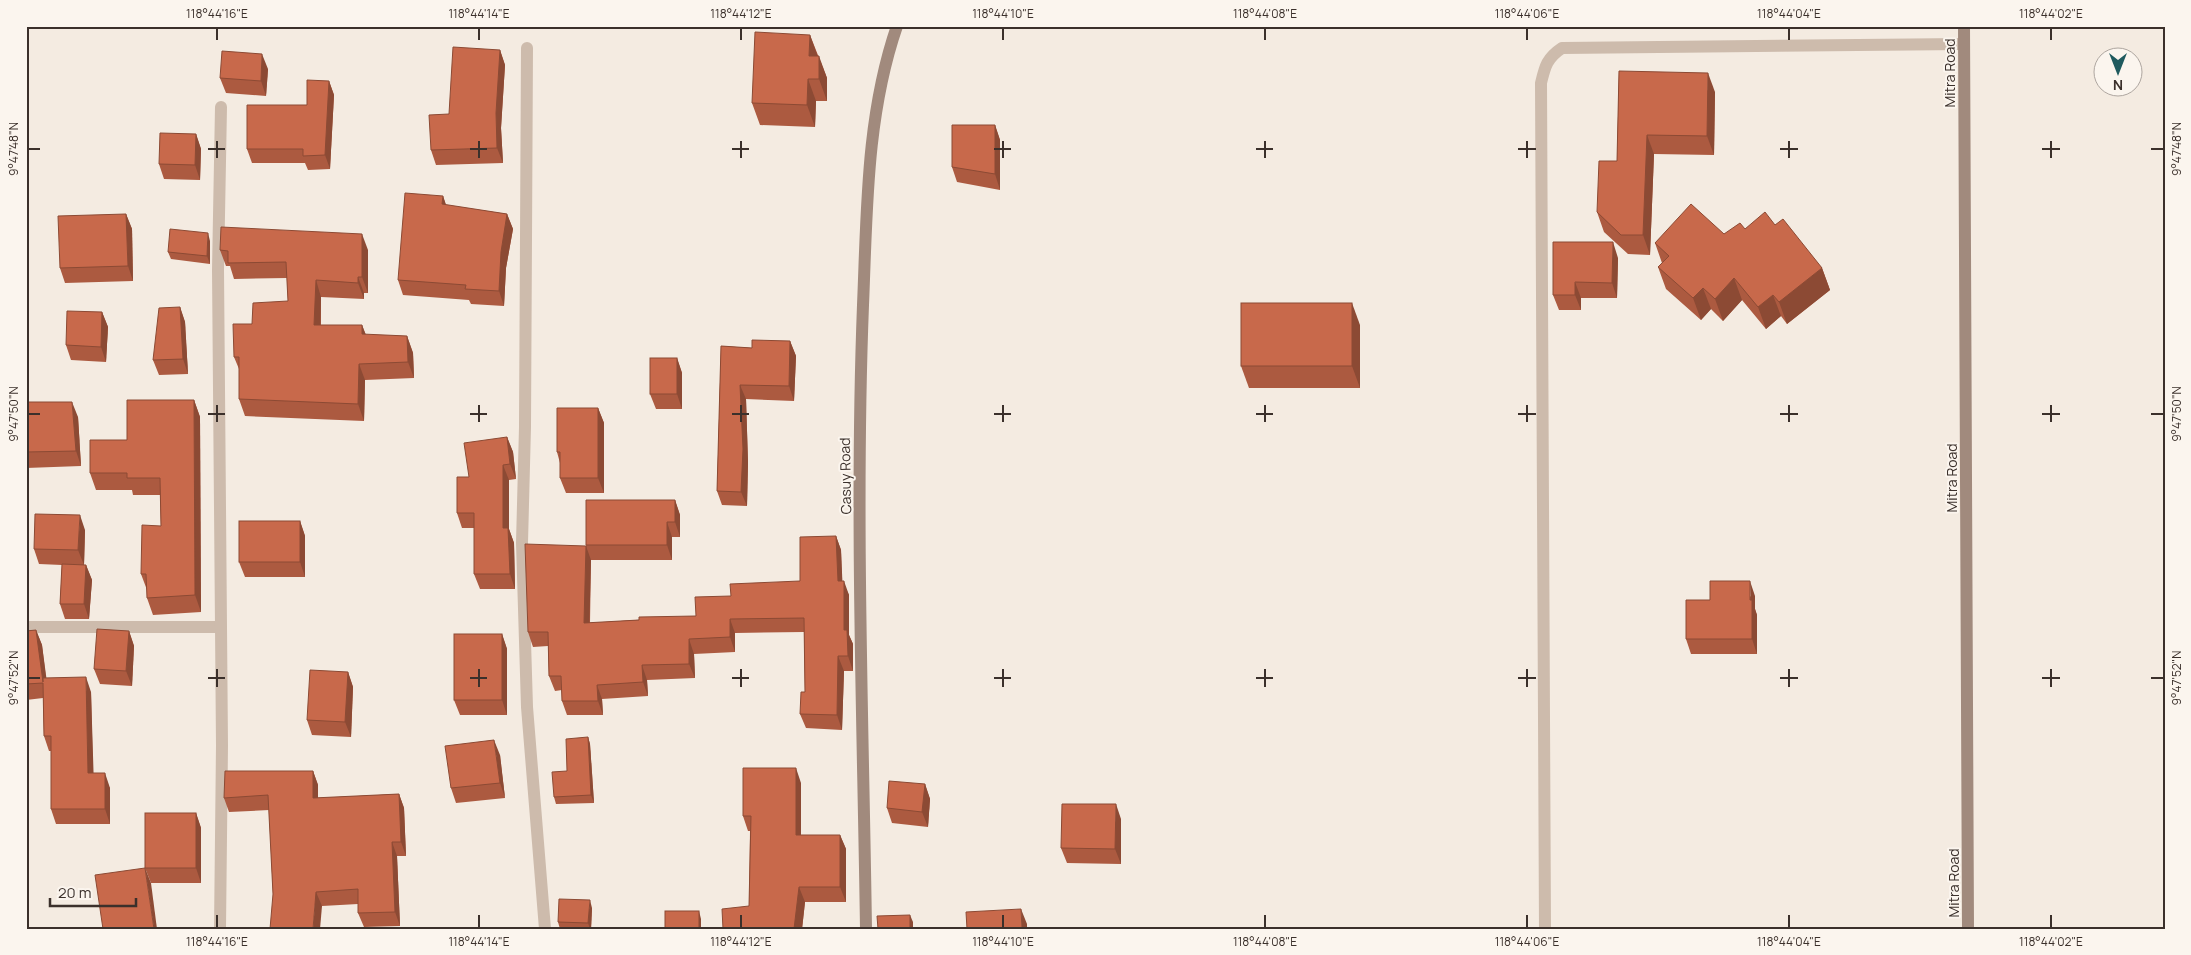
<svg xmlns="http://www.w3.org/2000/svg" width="2191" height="955" font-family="Manrope,sans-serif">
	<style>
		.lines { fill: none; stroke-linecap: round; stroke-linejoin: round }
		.street { stroke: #cdbbac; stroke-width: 12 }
		.secondary { stroke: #a18a7d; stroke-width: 12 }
		.wall { fill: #ac5a40 }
		.shaded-wall { fill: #8c4a34 }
		.building { fill: #c8694b; stroke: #8c4a34 }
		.ticks { fill: none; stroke: #3b302b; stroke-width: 2 }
		.labels { text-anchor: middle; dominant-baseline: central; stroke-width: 4; stroke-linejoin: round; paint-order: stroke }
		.street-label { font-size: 14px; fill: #3b302b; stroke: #fbf5ee }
		.neatline { fill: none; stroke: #3b302b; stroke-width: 2 }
		.ticks-label { font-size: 12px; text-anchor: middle; fill: #3b302b }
	</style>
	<rect width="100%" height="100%" fill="#f4ebe1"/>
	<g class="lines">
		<g class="street">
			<polyline points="527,48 525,427 522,543 527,707 545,929"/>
			<polyline points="26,627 220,627"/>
			<polyline points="220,929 222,745 218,270 221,107"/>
			<path d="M1545,929L1541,83C1545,66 1547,58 1562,48L1964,44"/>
		</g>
		<g class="secondary">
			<polyline points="1964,26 1968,929"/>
			<path d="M866,929C863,721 855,513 863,305C867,211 866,116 897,26"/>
		</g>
	</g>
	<g class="wall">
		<polygon points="810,35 827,78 827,101 816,101 815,127 760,125 752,103"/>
		<polygon points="500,50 505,65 501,128 503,163 436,165 431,150 449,114"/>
		<polygon points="268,69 266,96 226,93 220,78"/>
		<polygon points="1619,71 1715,92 1714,155 1654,154 1650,255 1628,254 1604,232 1597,212 1617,161"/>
		<polygon points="329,81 334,95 330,169 308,170 305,163 252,163 247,149 307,105"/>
		<polygon points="995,125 1000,140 1000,190 957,182 952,167"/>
		<polygon points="196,134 201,149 200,180 164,179 159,164"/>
		<polygon points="443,196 446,205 507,214 513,229 506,268 504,306 471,304 469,300 403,295 398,280"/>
		<polygon points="126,214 132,229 133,281 65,283 60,268"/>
		<polygon points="1775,225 1822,268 1830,290 1787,324 1781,316 1766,329 1742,300 1723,321 1711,309 1701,320 1666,289 1658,267 1662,263 1655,243 1724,234 1745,229"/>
		<polygon points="210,241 210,264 171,259 168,252"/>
		<polygon points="220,250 368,250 368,293 364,293 364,299 321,297 321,325 362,325 366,335 407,336 413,353 414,378 365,380 364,421 245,416 239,399 239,369 234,357 252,324 288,301 287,278 234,279 230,266 226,266"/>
		<polygon points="1618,258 1617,298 1581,298 1581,310 1559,310 1553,295"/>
		<polygon points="180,307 185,322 188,374 159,375 153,360"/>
		<polygon points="102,312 108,327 106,362 71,360 66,345"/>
		<polygon points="1360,325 1360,388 1249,388 1241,366"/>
		<polygon points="790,341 796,356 794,401 746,399 748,463 747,506 722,505 717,491 721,346 752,348"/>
		<polygon points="677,358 682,373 682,409 656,409 650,394"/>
		<polygon points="194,400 200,417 201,612 153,615 147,598 147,590 141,574 161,526 160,495 133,495 132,490 96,490 90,473 127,440"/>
		<polygon points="26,402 78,417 81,466 26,468"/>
		<polygon points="598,408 604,423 604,493 566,493 560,478 560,463 557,452"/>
		<polygon points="507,437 513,452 516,479 509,480 509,529 514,543 515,589 480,589 474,574 474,528 462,528 457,513 469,477"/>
		<polygon points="586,500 675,500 680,515 680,537 672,537 672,560 591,560 590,623 696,616 731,596 800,581 836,536 841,550 842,581 849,595 849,635 853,644 853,671 844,671 842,730 806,728 800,714 805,692 804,632 735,633 735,652 694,654 695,678 647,680 648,696 602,699 603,715 567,715 562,701 562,690 555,691 549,676 548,646 533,647 528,632 586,546"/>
		<polygon points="300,521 305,536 305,577 245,577 239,562"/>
		<polygon points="85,530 84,565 86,565 92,580 89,619 65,619 60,604 62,565 39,564 34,549"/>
		<polygon points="1755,596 1755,609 1757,615 1757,654 1691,654 1686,639 1710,600"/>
		<polygon points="36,630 42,645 46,678 91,692 93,773 110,788 110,824 56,824 51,809 51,751 49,751 44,736 43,698 26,700 26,631"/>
		<polygon points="129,631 134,646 132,686 100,684 94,669"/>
		<polygon points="502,634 507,649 507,715 460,715 454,700"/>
		<polygon points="348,672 353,687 351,737 312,735 307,720"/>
		<polygon points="588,737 590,744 594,803 556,804 554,797 567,771"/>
		<polygon points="500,755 505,798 456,803 451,788"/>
		<polygon points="313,771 318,785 318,798 399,794 404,808 406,856 397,856 400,926 364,927 358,913 358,904 322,906 273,894 269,810 229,812 224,798"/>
		<polygon points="801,783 801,835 840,835 846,849 846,902 805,902 802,929 723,929 749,906 750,831 748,831 743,816"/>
		<polygon points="925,784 930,799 928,827 892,823 887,808"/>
		<polygon points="196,813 201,828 201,883 151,883 145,868"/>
		<polygon points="1121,819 1121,864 1067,863 1061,848"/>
		<polygon points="592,908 591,929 560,929 558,922"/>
	</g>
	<g class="shaded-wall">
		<polygon points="810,35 818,57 809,56"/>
		<polygon points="500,50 505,65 501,128 503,163 497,148 496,113"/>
		<polygon points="262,54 268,69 266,96 261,81"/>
		<polygon points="819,56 827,78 827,101 819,79"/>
		<polygon points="1708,73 1715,92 1714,155 1707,136"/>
		<polygon points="808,79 816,101 815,127 807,105"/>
		<polygon points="329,81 334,95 330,169 325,155"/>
		<polygon points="995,125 1000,140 1000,190 995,174"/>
		<polygon points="196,134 201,149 200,180 195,165"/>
		<polygon points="1647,135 1654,154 1650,255 1643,235"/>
		<polygon points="443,196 448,211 442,204"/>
		<polygon points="126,214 132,229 133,281 128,266"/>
		<polygon points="507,214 513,229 506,268 504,306 499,291 501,252"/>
		<polygon points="208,233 210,241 210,264 207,256"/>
		<polygon points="362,234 368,250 368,293 362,277"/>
		<polygon points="1613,242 1618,258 1617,298 1612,283"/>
		<polygon points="1822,268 1830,290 1787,324 1779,302"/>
		<polygon points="358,277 364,293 364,299 358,283"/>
		<polygon points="1734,278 1742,300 1723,321 1715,299"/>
		<polygon points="316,280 321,297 320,341 314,325"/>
		<polygon points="1575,282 1581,298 1581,310 1575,295"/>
		<polygon points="1703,288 1711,309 1701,320 1693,298"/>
		<polygon points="1773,295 1781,316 1766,329 1758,307"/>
		<polygon points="1352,303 1360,325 1360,388 1352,366"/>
		<polygon points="180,307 185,322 188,374 183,359"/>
		<polygon points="102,312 108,327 106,362 101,347"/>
		<polygon points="362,325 368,341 362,334"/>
		<polygon points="407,336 413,353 414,378 408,362"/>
		<polygon points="790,341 796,356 794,401 789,386"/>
		<polygon points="677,358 682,373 682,409 677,394"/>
		<polygon points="359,364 365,380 364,421 358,404"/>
		<polygon points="740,385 746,399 748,463 747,506 741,492"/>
		<polygon points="194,400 200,417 201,612 195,595"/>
		<polygon points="72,402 78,417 81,466 76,451"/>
		<polygon points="598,408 604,423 604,493 598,478"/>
		<polygon points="507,437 513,452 516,479 510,464"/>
		<polygon points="503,465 509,480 509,529 514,543 515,589 510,574 503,528"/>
		<polygon points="675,500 680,515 680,537 675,522"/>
		<polygon points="80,515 85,530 84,565 78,550"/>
		<polygon points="300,521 305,536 305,577 300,562"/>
		<polygon points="667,522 672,537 672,560 667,545"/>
		<polygon points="836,536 841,550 843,595 838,581"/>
		<polygon points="586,546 591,560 589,638 584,623"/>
		<polygon points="86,565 92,580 89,619 84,604"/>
		<polygon points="844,581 849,595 849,635 853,644 853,671 848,656 844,630"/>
		<polygon points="1750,581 1755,596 1755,609 1757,615 1757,654 1752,639"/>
		<polygon points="730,619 735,633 735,652 730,637"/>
		<polygon points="36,630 42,645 49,698 43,682"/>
		<polygon points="129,631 134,646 132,686 126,671"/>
		<polygon points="502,634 507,649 507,715 502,700"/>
		<polygon points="689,639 694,654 695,678 689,664"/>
		<polygon points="838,656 844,671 842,730 837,715"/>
		<polygon points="642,665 647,680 648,696 643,682"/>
		<polygon points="348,672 353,687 351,737 345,722"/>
		<polygon points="86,677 91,692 94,788 88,773"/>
		<polygon points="597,685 602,699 603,715 598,701"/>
		<polygon points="588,737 590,744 594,803 591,795"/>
		<polygon points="494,740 500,755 505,798 500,783"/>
		<polygon points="796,768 801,783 801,849 796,835"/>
		<polygon points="313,771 318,785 318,812 313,798"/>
		<polygon points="105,773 110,788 110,824 105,809"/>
		<polygon points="925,784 930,799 928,827 922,812"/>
		<polygon points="399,794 404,808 406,856 401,842"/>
		<polygon points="1116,804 1121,819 1121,864 1115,849"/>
		<polygon points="196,813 201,828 201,883 196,868"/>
		<polygon points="840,835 846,849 846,902 840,887"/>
		<polygon points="392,842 397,856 400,926 395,912"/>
		<polygon points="145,868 151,883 157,929 154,929"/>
		<polygon points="799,887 805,902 802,929 794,929"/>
		<polygon points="316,892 322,906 320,929 313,929"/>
		<polygon points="590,900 592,908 591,929 590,929 588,923"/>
		<polygon points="1021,909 1027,924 1027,929 1022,929"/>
		<polygon points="699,911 701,919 701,929 699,929"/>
		<polygon points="910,915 913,922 913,929 910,929"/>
	</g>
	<g class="building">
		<polygon points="755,32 810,35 809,56 819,56 819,79 808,79 807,105 752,103"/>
		<polygon points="453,47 500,50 496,113 497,148 431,150 429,115 449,114"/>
		<polygon points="222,51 262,54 261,81 220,78"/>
		<polygon points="1619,71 1708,73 1707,136 1647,135 1643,235 1621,235 1597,212 1599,161 1617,161"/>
		<polygon points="307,80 329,81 325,155 303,156 303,149 247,149 247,105 307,105"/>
		<polygon points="952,125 995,125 995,174 952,167"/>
		<polygon points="160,133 196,134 195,165 159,164"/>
		<polygon points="405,193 443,196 442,204 507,214 501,252 499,291 465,289 466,285 398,280"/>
		<polygon points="1691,204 1724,234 1740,223 1745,229 1765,212 1775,225 1783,219 1822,268 1779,302 1773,295 1758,307 1734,278 1715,299 1703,288 1693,298 1658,267 1669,256 1655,243"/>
		<polygon points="126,214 128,266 60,268 58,216"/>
		<polygon points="221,227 362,234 362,277 358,277 358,283 316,280 314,325 362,325 362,334 407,336 408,362 359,364 358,404 239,399 239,357 234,357 233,324 252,324 253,303 288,301 286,262 228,263 228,251 220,250"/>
		<polygon points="170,229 208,233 207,256 168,252"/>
		<polygon points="1553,242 1613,242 1612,283 1575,282 1575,295 1553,295"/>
		<rect x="1241" y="303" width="111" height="63"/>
		<polygon points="180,307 183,359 153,360 159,308"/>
		<polygon points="67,311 102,312 101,347 66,345"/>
		<polygon points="752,340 790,341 789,386 740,385 743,449 741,492 717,491 721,346 752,348"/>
		<rect x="650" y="358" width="27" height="36"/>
		<polygon points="127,400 194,400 195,595 147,598 146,574 141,574 142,525 161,526 160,478 127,478 127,473 90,473 90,440 127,440"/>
		<polygon points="26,402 72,402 76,451 26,452"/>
		<polygon points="557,408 598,408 598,478 560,478 560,452 557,452"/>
		<polygon points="507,437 510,464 503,465 503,528 508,528 510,574 474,574 474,513 457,513 457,477 469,477 464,443"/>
		<polygon points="586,500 675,500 675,522 667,522 667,545 586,545"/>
		<polygon points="35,514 80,515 78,550 34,549"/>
		<rect x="239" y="521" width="61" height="41"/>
		<polygon points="836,536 838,581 844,581 844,630 847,630 848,656 838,656 837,715 800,714 801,692 805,692 804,618 730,619 730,637 689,639 689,664 642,665 643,682 597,685 598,701 562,701 561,676 549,676 548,632 528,632 525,544 586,546 584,623 639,620 639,617 696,616 695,597 731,596 730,584 800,581 800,537"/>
		<polygon points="62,564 86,565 84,604 60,604"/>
		<polygon points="1710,581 1750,581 1750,600 1752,600 1752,639 1686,639 1686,600 1710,600"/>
		<polygon points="97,629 129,631 126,671 94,669"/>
		<polygon points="36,630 43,682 43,678 86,677 88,773 105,773 105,809 51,809 51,736 44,736 43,683 26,684 26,631"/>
		<rect x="454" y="634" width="48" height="66"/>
		<polygon points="310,670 348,672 345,722 307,720"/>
		<polygon points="588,737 591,795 554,797 552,772 567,771 566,739"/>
		<polygon points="494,740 500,783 451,788 445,746"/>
		<polygon points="743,768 796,768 796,835 840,835 840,887 799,887 794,929 723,929 722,909 749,906 751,816 743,816"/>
		<polygon points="225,771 313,771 313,798 399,794 401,842 392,842 395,912 358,913 358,889 316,892 313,929 270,929 273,894 268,795 224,798"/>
		<polygon points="889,781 925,784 922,812 887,808"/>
		<polygon points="1062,804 1116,804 1115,849 1061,848"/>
		<rect x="145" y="813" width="51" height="55"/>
		<polygon points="145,868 154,929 103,929 95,875"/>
		<polygon points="559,899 590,900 588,923 558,922"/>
		<polygon points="1021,909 1022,929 967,929 966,912"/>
		<rect x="665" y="911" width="34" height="18"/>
		<polygon points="910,915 910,929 878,929 877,916"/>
	</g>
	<path class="ticks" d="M217,28V40M479,28V40M741,28V40M1003,28V40M1265,28V40M1527,28V40M1789,28V40M2051,28V40M217,141V158M479,141V158M741,141V158M1003,141V158M1265,141V158M1527,141V158M1789,141V158M2051,141V158M28,149H40M208,149H225M470,149H487M732,149H749M994,149H1011M1256,149H1273M1518,149H1536M1780,149H1798M2042,149H2060M2151,149H2164M217,405V422M479,405V422M741,405V422M1003,405V422M1265,405V422M1527,405V422M1789,405V422M2051,405V422M28,414H40M208,414H225M470,414H487M732,414H749M994,414H1011M1256,414H1273M1518,414H1536M1780,414H1798M2042,414H2060M2151,414H2164M217,669V687M479,669V687M741,669V687M1003,669V687M1265,669V687M1527,669V687M1789,669V687M2051,669V687M28,678H40M208,678H225M470,678H487M732,678H749M994,678H1011M1256,678H1273M1518,678H1536M1780,678H1798M2042,678H2060M2151,678H2164M217,915V928M479,915V928M741,915V928M1003,915V928M1265,915V928M1527,915V928M1789,915V928M2051,915V928"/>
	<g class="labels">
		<g class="street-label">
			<text transform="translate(1949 73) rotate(-90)">Mitra Road</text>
			<text transform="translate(845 476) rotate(-91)">Casuy Road</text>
			<text transform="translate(1951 478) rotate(-90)">Mitra Road</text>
			<text transform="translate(1953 883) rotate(-90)">Mitra Road</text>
		</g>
	</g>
	<rect width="2191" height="955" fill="none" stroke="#fbf5ee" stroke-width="55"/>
	<g transform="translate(2118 72) rotate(180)"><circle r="24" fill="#fbf5ee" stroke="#aea6a0"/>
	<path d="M0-4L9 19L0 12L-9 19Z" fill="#1f5a5e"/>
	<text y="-8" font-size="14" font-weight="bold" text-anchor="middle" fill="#3b302b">N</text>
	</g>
	<path d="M50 898v8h86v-8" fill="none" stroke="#3b302b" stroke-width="2.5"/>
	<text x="58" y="898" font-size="15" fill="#3b302b" stroke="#fbf5ee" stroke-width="4" paint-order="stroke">20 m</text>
	<rect x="28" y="28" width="2136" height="900" class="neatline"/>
	<g class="ticks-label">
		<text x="217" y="18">118°44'16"E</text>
		<text x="479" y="18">118°44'14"E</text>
		<text x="741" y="18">118°44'12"E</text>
		<text x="1003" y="18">118°44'10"E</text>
		<text x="1265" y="18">118°44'08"E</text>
		<text x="1527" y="18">118°44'06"E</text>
		<text x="1789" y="18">118°44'04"E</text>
		<text x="2051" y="18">118°44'02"E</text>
		<text transform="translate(2177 149) rotate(-90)" y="4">9°47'48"N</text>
		<text transform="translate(14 149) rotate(-90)" y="4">9°47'48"N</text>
		<text transform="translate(2177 414) rotate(-90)" y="4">9°47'50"N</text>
		<text transform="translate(14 414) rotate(-90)" y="4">9°47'50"N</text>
		<text transform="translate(2177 678) rotate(-90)" y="4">9°47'52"N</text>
		<text transform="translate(14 678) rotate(-90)" y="4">9°47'52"N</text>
		<text x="217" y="946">118°44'16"E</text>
		<text x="479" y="946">118°44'14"E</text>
		<text x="741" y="946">118°44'12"E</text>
		<text x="1003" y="946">118°44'10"E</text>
		<text x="1265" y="946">118°44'08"E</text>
		<text x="1527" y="946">118°44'06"E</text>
		<text x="1789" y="946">118°44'04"E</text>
		<text x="2051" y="946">118°44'02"E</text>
	</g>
</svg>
